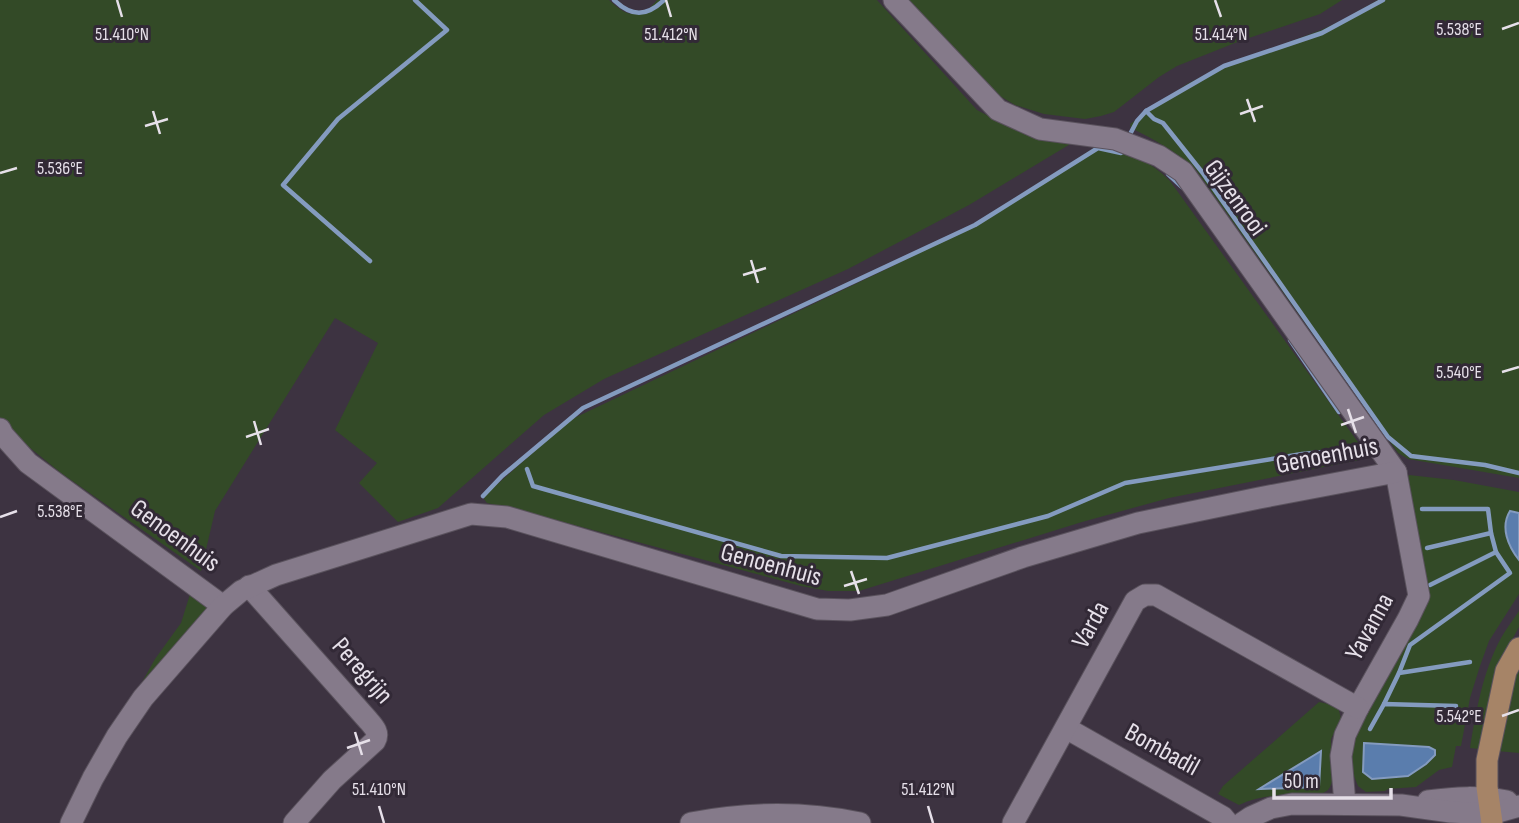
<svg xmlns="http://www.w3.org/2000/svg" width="1519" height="823" font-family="'Sofia Sans Condensed',sans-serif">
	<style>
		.green { fill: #334a27 }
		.water { fill: #5a7dad; stroke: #849bbf; stroke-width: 2 }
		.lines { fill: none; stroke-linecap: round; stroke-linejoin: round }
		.stream { stroke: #849bbf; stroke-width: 4.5 }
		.minor-casing { stroke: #5a525d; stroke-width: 23 }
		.major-casing { stroke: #5a525d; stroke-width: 23 }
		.minor { stroke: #857a8a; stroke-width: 21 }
		.major { stroke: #a68467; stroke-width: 21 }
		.ticks { fill: none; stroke: #e6e0e9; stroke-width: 2.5 }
		.labels { text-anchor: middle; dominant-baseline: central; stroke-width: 6; stroke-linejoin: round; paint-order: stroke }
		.street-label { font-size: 26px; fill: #e6e0e9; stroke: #322936 }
		.ticks-label { font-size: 18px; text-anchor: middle; fill: #e6e0e9; stroke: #322936; stroke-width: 6; stroke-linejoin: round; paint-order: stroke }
	</style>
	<rect width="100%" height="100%" fill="#3d3341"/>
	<g class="green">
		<path d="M0,0H609C623,12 627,17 646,12L657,0H877L977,110L1000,122L1072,143L969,205L848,269L604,379L544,415L438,508L398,522L359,483L377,463L335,430L378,343L335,318L215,511L201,571L61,473L8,430L0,417Z"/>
		<polygon points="909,0 1342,0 1320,14 1240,41 1177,66 1159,77 1114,112 1101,116 1085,119 1044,114 1015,105 1000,96"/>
		<path d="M1378,0H1519V478L1408,459L1398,453L1196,170C1177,152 1155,140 1131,128L1130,124L1187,84L1217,69L1321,30L1343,20Z"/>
		<path d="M1102,143C1128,152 1151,161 1170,181L1360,445L1362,457L1359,460L1169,498L1082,522L859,591H828L801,586L526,512L487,503L484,499L485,495L570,420L891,267L975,223Z"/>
		<polygon points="1409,475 1454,480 1519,492 1519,513 1510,511 1512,551 1519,560 1519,594 1489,641 1480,666 1470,698 1461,746 1456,746 1452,767 1439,770 1416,787 1388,789 1385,791 1366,792 1358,786 1354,776 1350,776 1352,736 1418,615 1406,479"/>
		<polygon points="191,591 205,605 207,610 132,700 155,659 181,623"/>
		<path d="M1519,611V627L1503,656L1491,692L1479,749L1470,748C1476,711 1483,671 1501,638C1506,629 1513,620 1519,611Z"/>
		<polygon points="1519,663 1519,753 1497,751 1507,699"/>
		<path d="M1319,702L1338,706L1341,719L1331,739L1332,781C1330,789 1328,791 1321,794C1292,795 1265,793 1239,805L1218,794L1223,786Z"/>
	</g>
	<g class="water">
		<path d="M1510,511L1519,513V560C1508,546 1500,527 1510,511Z"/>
		<polygon points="1364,743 1429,747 1435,750 1435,755 1426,764 1408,776 1372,779 1363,772"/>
		<polygon points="1321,751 1319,787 1259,789"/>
	</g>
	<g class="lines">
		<g class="stream">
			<path d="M614,0C632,17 646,17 664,0"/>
			<polyline points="1146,111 1154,119 1163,123 1202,172 1388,437 1411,456 1485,465 1519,473"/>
			<polyline points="1128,138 1137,121 1146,111 1224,66 1322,33 1383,0"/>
			<polyline points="1168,174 1182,187"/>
			<polyline points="370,261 283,185 338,119 447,30 415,0"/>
			<polyline points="1290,340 1339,412"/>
			<polyline points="527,469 533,486 781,556 887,558 1048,516 1125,483 1302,454 1345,450"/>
			<polyline points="483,496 502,476 583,408 975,225 1098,148 1121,153"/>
			<polyline points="1422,509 1488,509 1491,533"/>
			<polyline points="1427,548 1491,533 1496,552"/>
			<polyline points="1399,673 1410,645 1510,573 1496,552 1430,585"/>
			<polyline points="1384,704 1399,673 1470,662"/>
			<polyline points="1370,729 1384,704 1456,706"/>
		</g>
		<defs>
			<g id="minor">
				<polyline points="894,0 998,110 1040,129 1115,139 1159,156 1183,172 1396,472 1419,596 1408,619 1358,708 1345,735 1341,756 1345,804"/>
				<polyline points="0,429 3,435 28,463 223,606"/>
				<path d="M249,586L367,719C373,726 380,732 375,741L332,780L294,823"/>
				<polyline points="1066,728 1223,817 1228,823"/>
				<path d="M1428,801C1457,797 1478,796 1507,801"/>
				<polyline points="71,823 93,778 117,736 143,698 223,606 241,591 276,575 471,514 507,517 817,609 850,610 887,605 1023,557 1138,523 1259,498 1396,472"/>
				<path d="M691,823C748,812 803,811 860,823"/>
				<polyline points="1013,823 1135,601 1145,595 1156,595 1358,708"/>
				<polyline points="1242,823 1251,817 1271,808 1292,804 1401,805 1451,812 1491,814 1519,806"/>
			</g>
			<polyline id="major" points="1492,823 1487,787 1487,760 1506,671 1519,648"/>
		</defs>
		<use href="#minor" class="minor-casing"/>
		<use href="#major" class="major-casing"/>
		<use href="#minor" class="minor"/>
		<use href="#major" class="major"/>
	</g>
	<path class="ticks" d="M117,0L122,17M666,0L671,17M1215,0L1221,17M1502,29L1519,23M1247,99L1255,122M153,111L160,134M1240,114L1263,106M145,126L168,119M0,173L17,168M751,260L758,283M743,275L766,268M1502,372L1519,367M1348,409L1356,433M254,421L261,445M1341,425L1364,417M246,437L269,429M0,517L17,511M851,571L859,594M844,586L867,579M1502,716L1519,710M355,732L362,755M347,748L370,740M379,806L384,823M928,806L933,823"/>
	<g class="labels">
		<g class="street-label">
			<text transform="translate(1235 198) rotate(54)">Gijzenrooi</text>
			<text transform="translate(1327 456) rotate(-11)">Genoenhuis</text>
			<text transform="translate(175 536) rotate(36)">Genoenhuis</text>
			<text transform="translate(771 565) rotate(15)">Genoenhuis</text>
			<text transform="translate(1091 625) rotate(-61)">Varda</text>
			<text transform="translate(1370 627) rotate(-61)">Yavanna</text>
			<text transform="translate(362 671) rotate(49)">Peregrijn</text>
			<text transform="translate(1162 750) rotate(29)">Bombadil</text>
		</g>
	</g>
	<g class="ticks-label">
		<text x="1459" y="35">5.538°E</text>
		<text x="122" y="40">51.410°N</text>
		<text x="671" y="40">51.412°N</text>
		<text x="1221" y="40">51.414°N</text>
		<text x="60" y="174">5.536°E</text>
		<text x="1459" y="378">5.540°E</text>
		<text x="60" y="517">5.538°E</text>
		<text x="1459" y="722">5.542°E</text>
		<text x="379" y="795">51.410°N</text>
		<text x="928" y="795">51.412°N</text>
	</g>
	<path d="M1274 788v10h117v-10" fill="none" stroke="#e6e0e9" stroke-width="3.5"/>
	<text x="1284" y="788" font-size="21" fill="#e6e0e9" stroke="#322936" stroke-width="5" paint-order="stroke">50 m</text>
</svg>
